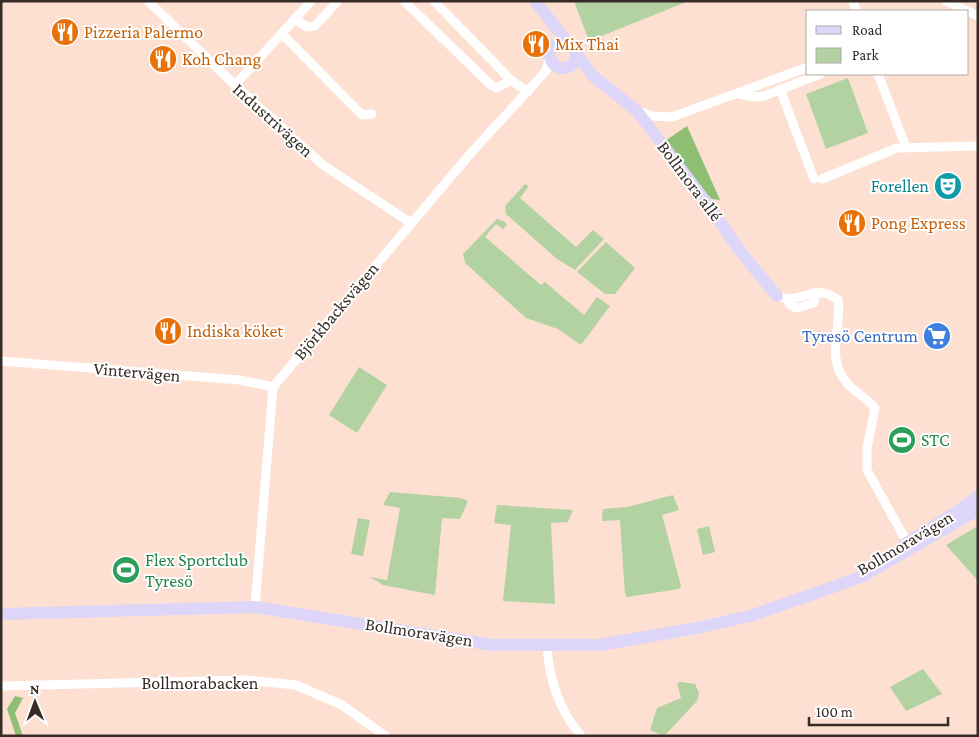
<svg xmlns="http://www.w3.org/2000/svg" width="979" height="737" font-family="'Crimson Pro',serif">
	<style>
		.green { fill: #b2d2a1 }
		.forest { fill: #8fbf73 }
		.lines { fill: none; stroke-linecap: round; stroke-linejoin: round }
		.street { stroke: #fff; stroke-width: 9 }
		.secondary { stroke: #ded6f9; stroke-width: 12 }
		.labels { text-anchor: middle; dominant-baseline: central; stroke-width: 4; stroke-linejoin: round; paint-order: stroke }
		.food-label { font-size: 18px; fill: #c56008; stroke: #fff; text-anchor: start }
		.street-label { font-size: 18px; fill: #362b26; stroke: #fff }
		.culture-label { font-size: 18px; fill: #0d838f; stroke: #fff; text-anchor: end }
		.shop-label { font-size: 18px; fill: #366cbe; stroke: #fff; text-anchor: end }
		.leisure-label { font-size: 18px; fill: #27864d; stroke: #fff; text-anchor: start }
	</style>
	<rect width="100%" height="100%" fill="#fde0d1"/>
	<g class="green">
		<polygon points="574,1 689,1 589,41"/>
		<polygon points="848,78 868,133 826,149 806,94"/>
		<polygon points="525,184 529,186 520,198 576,247 593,230 604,239 575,270 557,259 506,214 505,206"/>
		<polygon points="497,219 505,222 507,225 503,229 496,224 485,237 541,285 545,282 584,315 597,297 610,306 581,345 558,329 526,318 465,263 463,254"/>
		<polygon points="606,242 635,268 615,294 605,294 577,272"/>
		<polygon points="359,367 387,385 357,433 329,415"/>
		<polygon points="390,492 461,498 468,501 460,519 442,518 435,595 383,585 370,577 387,580 400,508 383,505"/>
		<polygon points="673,495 679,510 662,515 681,586 679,589 627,597 625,594 620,520 602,521 603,509 627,507"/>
		<polygon points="497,505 573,510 568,522 551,523 555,604 503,601 511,525 494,523"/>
		<polygon points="358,518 370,520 363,556 351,554"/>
		<polygon points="709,526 715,552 703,555 697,529"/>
		<polygon points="978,526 978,581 946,545"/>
		<polygon points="923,669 942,694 906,711 890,687"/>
		<polygon points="681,682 695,684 699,693 697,701 666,734 659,734 650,730 657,708 681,698 677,683"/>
	</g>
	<g class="forest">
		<polygon points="687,126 720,200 712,199 707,194 665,141"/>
		<polygon points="15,696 23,698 15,713 23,736 16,736 7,709"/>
	</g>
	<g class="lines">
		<g class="street">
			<polyline points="148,1 235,85 323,165 411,223"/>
			<polyline points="404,1 491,85 497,88 511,80"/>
			<polyline points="434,1 511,80 528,92"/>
			<polyline points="853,1 856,11"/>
			<polyline points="946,1 978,16"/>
			<polyline points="296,20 307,27 315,26 338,1"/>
			<polyline points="283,35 362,115 372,114"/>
			<polyline points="878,74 906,147"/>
			<polyline points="235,85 311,1"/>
			<polyline points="780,89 814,179"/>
			<polyline points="739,94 754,97 764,96 820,74"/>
			<polyline points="638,111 652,116 672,117 808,67"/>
			<polyline points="822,179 897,148 978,146"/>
			<path d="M777,296C800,306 815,281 838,300C842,328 825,358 847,383C855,393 867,398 875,408L867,448V470L909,546"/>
			<polyline points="788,300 790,305 797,308 814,303 816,292"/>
			<polyline points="1,361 240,380 273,387"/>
			<polyline points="255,607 273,387 470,154 546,71 550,56"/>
			<path d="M547,646C549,679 559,710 581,736"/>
			<polyline points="1,686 245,680 296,685 342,705 385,736"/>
		</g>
		<g class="secondary">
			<polyline points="535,1 568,43"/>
			<circle cx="563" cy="55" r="13"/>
			<polyline points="576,53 593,76 637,111 712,210 740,251 777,296"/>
			<polyline points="903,545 958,511 978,496"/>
			<polyline points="1,614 255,607 492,645 599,645 697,628 750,616 830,588 863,576 978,510"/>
		</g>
	</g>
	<defs>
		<symbol id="restaurant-disc" viewBox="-11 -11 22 22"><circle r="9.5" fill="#e8710a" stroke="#fff"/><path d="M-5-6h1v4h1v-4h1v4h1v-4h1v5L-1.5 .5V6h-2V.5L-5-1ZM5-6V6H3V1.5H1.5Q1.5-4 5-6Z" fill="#fff"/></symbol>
		<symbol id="theatre-disc" viewBox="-11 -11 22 22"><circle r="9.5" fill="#0f9aa8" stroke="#fff"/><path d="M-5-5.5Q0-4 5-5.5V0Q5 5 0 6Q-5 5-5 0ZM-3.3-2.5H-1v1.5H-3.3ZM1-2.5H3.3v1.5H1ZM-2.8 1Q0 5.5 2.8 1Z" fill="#fff"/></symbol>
		<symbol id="supermarket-disc" viewBox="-11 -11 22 22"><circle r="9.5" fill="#3f7fe0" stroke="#fff"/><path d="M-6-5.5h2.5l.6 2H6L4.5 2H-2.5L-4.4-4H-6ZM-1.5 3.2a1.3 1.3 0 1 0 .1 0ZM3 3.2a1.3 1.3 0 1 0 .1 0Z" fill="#fff"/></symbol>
		<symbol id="stadium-disc" viewBox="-11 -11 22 22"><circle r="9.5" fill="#2e9e5b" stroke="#fff"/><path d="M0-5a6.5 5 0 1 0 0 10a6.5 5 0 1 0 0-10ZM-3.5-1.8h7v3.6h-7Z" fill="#fff"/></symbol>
	</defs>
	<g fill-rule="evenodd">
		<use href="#restaurant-disc" x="49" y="16" width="32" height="32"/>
		<use href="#restaurant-disc" x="520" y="28" width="32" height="32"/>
		<use href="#restaurant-disc" x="147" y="43" width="32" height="32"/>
		<use href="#theatre-disc" x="932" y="170" width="32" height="32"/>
		<use href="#restaurant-disc" x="836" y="207" width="32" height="32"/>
		<use href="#restaurant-disc" x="152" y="315" width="32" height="32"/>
		<use href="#supermarket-disc" x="921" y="320" width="32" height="32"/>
		<use href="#stadium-disc" x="886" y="424" width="32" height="32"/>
		<use href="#stadium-disc" x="110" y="554" width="32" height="32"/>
	</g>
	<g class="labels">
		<g class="food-label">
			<text x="84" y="32">Pizzeria Palermo</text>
			<text x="555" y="44">Mix Thai</text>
			<text x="182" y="59">Koh Chang</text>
			<text x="871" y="223">Pong Express</text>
			<text x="187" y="331">Indiska köket</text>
		</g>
		<g class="street-label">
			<text transform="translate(273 120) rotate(42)">Industrivägen</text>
			<text transform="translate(690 181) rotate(53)">Bollmora allé</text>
			<text transform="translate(336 311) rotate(-50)">Björkbacksvägen</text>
			<text transform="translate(137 372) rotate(5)">Vintervägen</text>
			<text transform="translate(905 543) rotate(-31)">Bollmoravägen</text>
			<text transform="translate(419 632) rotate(9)">Bollmoravägen</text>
			<text x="200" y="683">Bollmorabacken</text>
		</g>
		<g class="culture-label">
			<text x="929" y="186">Forellen</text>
		</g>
		<g class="shop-label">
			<text x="918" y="336">Tyresö Centrum</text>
		</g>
		<g class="leisure-label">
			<text x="921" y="440">STC</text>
			<text x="145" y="560">Flex Sportclub<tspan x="145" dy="21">Tyresö</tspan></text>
		</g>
	</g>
	<rect width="979" height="737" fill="none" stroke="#362b26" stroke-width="5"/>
	<rect x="806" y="10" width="162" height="65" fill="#ffffff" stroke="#afaaa8"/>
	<rect x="816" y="26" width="25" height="8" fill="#ded6f9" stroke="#afaaa8"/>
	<text x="852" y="35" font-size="15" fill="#362b26">Road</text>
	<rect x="816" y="48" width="25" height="15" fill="#b2d2a1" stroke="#afaaa8"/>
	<text x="852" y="60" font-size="15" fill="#362b26">Park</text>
	<g transform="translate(35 702) rotate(359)" stroke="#ffffff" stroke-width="4" paint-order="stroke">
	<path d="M0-4L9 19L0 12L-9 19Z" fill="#362b26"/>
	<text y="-8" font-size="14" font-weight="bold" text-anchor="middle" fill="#362b26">N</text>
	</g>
	<path d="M809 717v8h139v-8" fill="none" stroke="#362b26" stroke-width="2.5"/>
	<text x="816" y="717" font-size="15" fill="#362b26" stroke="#ffffff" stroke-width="4" paint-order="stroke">100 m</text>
</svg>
